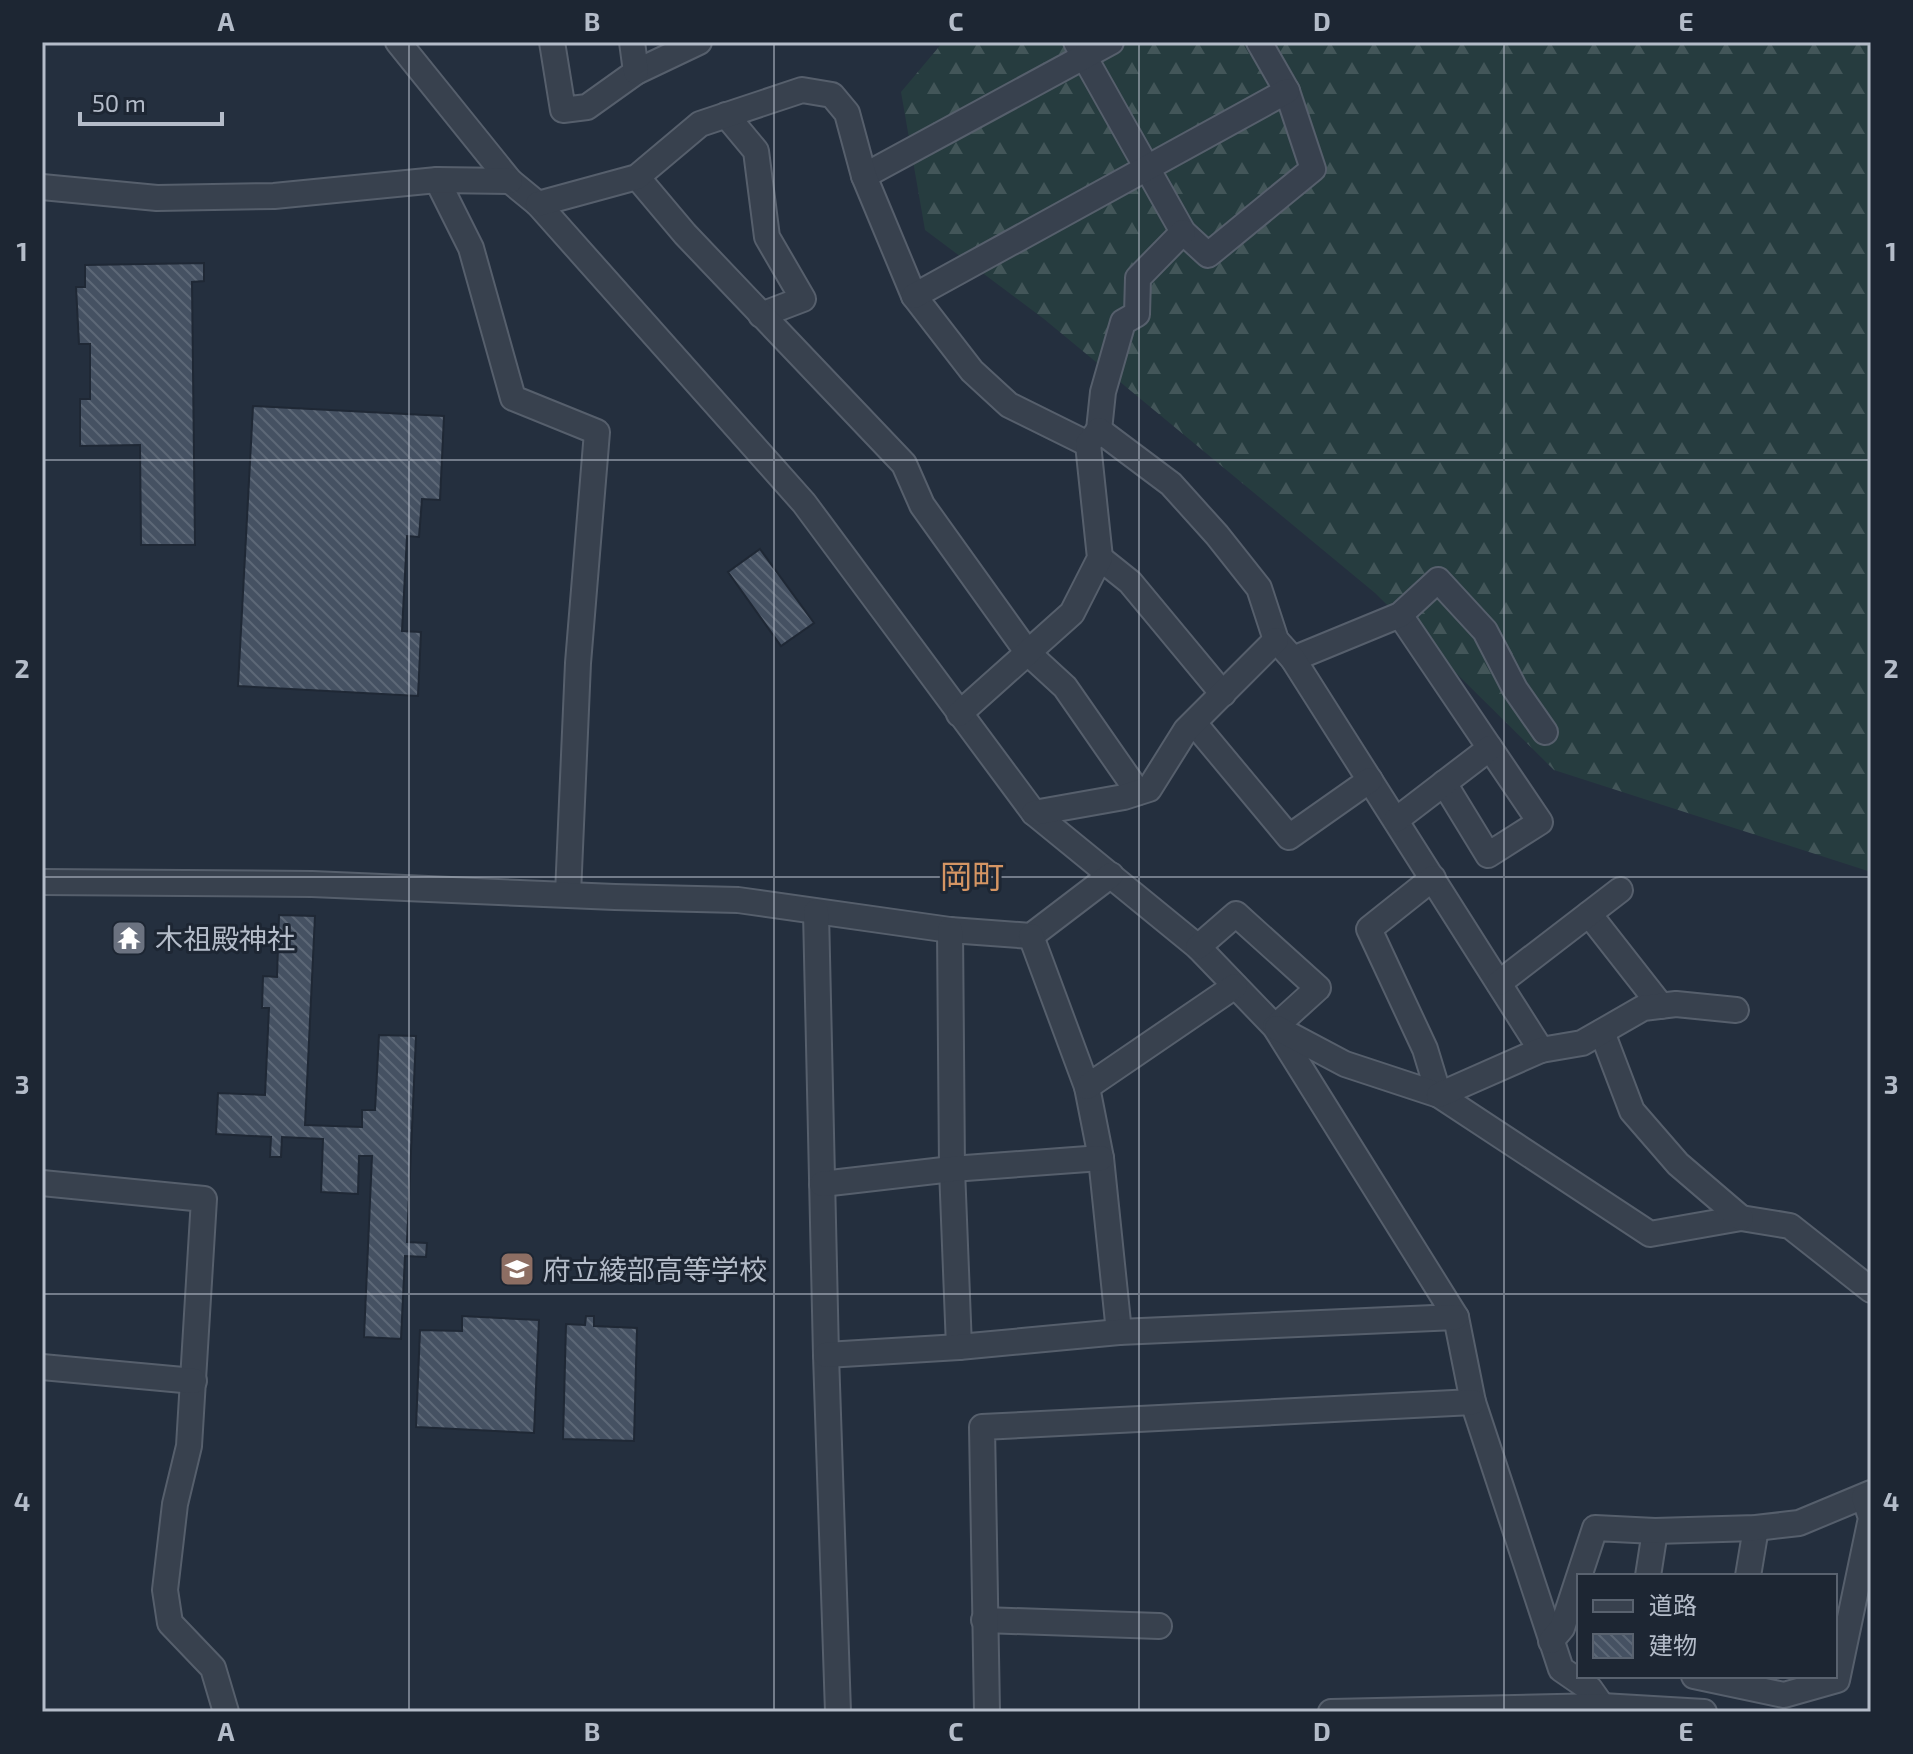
<svg xmlns="http://www.w3.org/2000/svg" width="1913" height="1754" font-family="'Exo 2','Noto Sans JP',sans-serif">
	<style>
		.forest { fill: url(#forest-firs) }
		.building { fill: url(#building-back-hatch); stroke: #1f2835; stroke-width: 2 }
		.lines { fill: none; stroke-linecap: round; stroke-linejoin: round }
		.minor-casing { stroke: #565f6c; stroke-width: 28 }
		.minor { stroke: #38414e; stroke-width: 24 }
		.grid { fill: none; stroke: #b4bcc9; stroke-width: 2; stroke-opacity: 0.55 }
		.labels { text-anchor: middle; dominant-baseline: central; stroke-width: 6; stroke-linejoin: round; paint-order: stroke }
		.poi-label { font-size: 28px; fill: #b4bcc9; stroke: #1d2633; text-anchor: start }
		.quarter-label { font-size: 32px; fill: #d59563; stroke: #1d2633 }
		.neatline { fill: none; stroke: #b4bcc9; stroke-width: 3 }
		.grid-label { font-size: 26px; text-anchor: middle; font-weight: bold; fill: #b4bcc9 }
	</style>
	<defs>
		<pattern id="forest-firs" width="22" height="20" patternUnits="userSpaceOnUse" patternTransform="scale(2)"><rect width="22" height="20" fill="#263c3f"/><path d="M5 1l3.5 6h-7zM16 11l3.5 6h-7z" fill="#435659"/></pattern>
		<pattern id="building-back-hatch" width="6" height="6" patternUnits="userSpaceOnUse" patternTransform="scale(2)"><rect width="6" height="6" fill="#455162"/><path d="M-1 5l2 2M0 0l6 6M5-1l2 2" fill="none" stroke="#5d6877"/></pattern>
	</defs>
	<rect width="100%" height="100%" fill="#242f3e"/>
	<polygon class="forest" points="943,42 1871,42 1871,872 1554,770 1375,593 1044,319 925,230 901,92"/>
	<g class="building">
		<polygon points="204,263 204,281 192,282 195,545 141,545 140,445 80,446 80,399 90,399 90,344 79,344 76,287 85,287 85,265"/>
		<polygon points="253,406 444,416 440,500 422,499 419,537 407,536 402,631 421,632 418,696 238,686"/>
		<polygon points="760,549 814,623 781,646 728,572"/>
		<polygon points="279,915 315,916 305,1125 362,1127 362,1110 375,1110 379,1035 416,1036 407,1242 427,1243 426,1257 405,1256 401,1339 364,1337 372,1156 359,1156 358,1194 321,1192 323,1139 282,1137 281,1157 270,1157 271,1137 216,1134 218,1093 265,1095 269,1008 262,1008 263,976 277,977"/>
		<polygon points="462,1316 539,1320 534,1433 416,1427 420,1330 462,1331"/>
		<polygon points="586,1316 594,1316 594,1326 637,1328 634,1441 563,1439 566,1324 585,1325"/>
	</g>
	<g class="lines">
		<defs>
			<g id="minor">
				<polyline points="398,42 510,181 538,204 804,503 1034,813 1198,947 1275,1027 1456,1317 1473,1402 1561,1669 1590,1689 1602,1706"/>
				<polyline points="552,42 563,110 587,107 636,72 699,42"/>
				<polyline points="632,42 636,72"/>
				<polyline points="1076,42 1183,232 1208,255 1313,169 1287,91 1259,42"/>
				<polyline points="726,115 756,151 767,237 803,299 761,315"/>
				<polyline points="864,176 1111,42"/>
				<polyline points="637,177 685,234 904,464 922,505 1028,653 1065,687 1138,792"/>
				<polyline points="437,180 471,248 513,398 597,432 578,663 568,894"/>
				<polyline points="42,187 157,198 274,196 437,180 510,181"/>
				<polyline points="538,204 637,177 700,124 802,90 832,95 847,113 864,176 914,296 972,371 1009,405 1088,444"/>
				<polyline points="914,296 1287,91"/>
				<polyline points="1099,430 1103,392 1123,322 1137,314 1138,278 1183,232"/>
				<polyline points="1100,558 1130,582 1223,694"/>
				<polyline points="1400,615 1540,822 1488,855 1444,783"/>
				<polyline points="1293,659 1400,615 1438,580 1485,631 1515,689 1545,732"/>
				<polyline points="959,714 1072,613 1100,558 1088,444 1099,430 1171,484 1217,535 1259,588 1276,640 1293,659 1541,1050"/>
				<polyline points="1194,723 1289,837 1370,780"/>
				<polyline points="1034,813 1124,797 1149,789 1186,730 1276,640"/>
				<polyline points="1396,820 1490,748"/>
				<polyline points="1433,878 1369,929 1425,1049 1439,1095"/>
				<polyline points="42,882 312,884 615,897 738,900 950,930 1031,936 1111,875"/>
				<polyline points="816,912 826,1355 838,1712"/>
				<polyline points="1589,914 1661,1006"/>
				<polyline points="950,930 952,1169 959,1347"/>
				<polyline points="1031,936 1087,1087 1101,1158 1119,1332"/>
				<polyline points="1198,947 1236,914 1318,988 1275,1027"/>
				<polyline points="1499,983 1620,890"/>
				<polyline points="1277,1028 1345,1064 1439,1095 1650,1234 1741,1218 1790,1226 1871,1290"/>
				<polyline points="1602,1032 1632,1111 1678,1164 1741,1218"/>
				<polyline points="1087,1087 1235,986"/>
				<polyline points="1439,1095 1541,1050 1582,1043 1643,1008 1676,1004 1736,1010"/>
				<polyline points="42,1183 204,1199 189,1446 175,1504 165,1590 170,1623 213,1668 226,1712"/>
				<polyline points="822,1184 952,1169 1101,1158"/>
				<polyline points="826,1355 959,1347 1119,1332 1456,1317"/>
				<polyline points="42,1367 194,1381"/>
				<polyline points="1648,1576 1655,1531"/>
				<polyline points="1748,1576 1756,1528"/>
				<polyline points="984,1620 1159,1626"/>
				<polyline points="1551,1641 1562,1628 1595,1528 1655,1531 1756,1528 1799,1523 1871,1493"/>
				<polyline points="1694,1676 1784,1695 1837,1680 1871,1518 1864,1497"/>
				<polyline points="987,1712 982,1427 1473,1402"/>
				<polyline points="1331,1712 1602,1706 1704,1712"/>
			</g>
		</defs>
		<use href="#minor" class="minor-casing"/>
		<use href="#minor" class="minor"/>
	</g>
	<path class="grid" d="M409,42V1712M774,42V1712M1139,42V1712M1504,42V1712M42,460H1871M42,877H1871M42,1294H1871"/>
	<defs>
		<symbol id="temple-square" viewBox="-11 -11 22 22"><rect x="-9" y="-9" width="18" height="18" rx="4" fill="#6b7280" stroke="#1d2633"/><path d="M0-6L5-2H3V0L6.5 2.5H4V6H1.5V3h-3V6H-4V2.5H-6.5L-3 0V-2H-5Z" fill="#fff"/></symbol>
		<symbol id="school-square" viewBox="-11 -11 22 22"><rect x="-9" y="-9" width="18" height="18" rx="4" fill="#8d6e63" stroke="#1d2633"/><path d="M0-5L7-2L0 1L-7-2ZM-4 1L0 2.5L4 1V4Q0 6-4 4Z" fill="#fff"/></symbol>
	</defs>
	<g fill-rule="evenodd">
		<use href="#temple-square" x="109" y="918" width="40" height="40"/>
		<use href="#school-square" x="497" y="1249" width="40" height="40"/>
	</g>
	<g class="labels">
		<g class="poi-label">
			<text x="155" y="938">木祖殿神社</text>
			<text x="543" y="1269">府立綾部高等学校</text>
		</g>
		<g class="quarter-label">
			<text x="972" y="875">岡町</text>
		</g>
	</g>
	<rect width="1913" height="1754" fill="none" stroke="#1d2633" stroke-width="88"/>
	<rect x="1577" y="1574" width="260" height="104" fill="#1d2633" stroke="#59626f" stroke-width="2"/>
	<rect x="1593" y="1600" width="40" height="12" fill="#38414e" stroke="#59626f" stroke-width="2"/>
	<text x="1649" y="1614" font-size="24" fill="#b4bcc9">道路</text>
	<rect x="1593" y="1634" width="40" height="24" fill="url(#building-back-hatch)" stroke="#59626f" stroke-width="2"/>
	<text x="1649" y="1654" font-size="24" fill="#b4bcc9">建物</text>
	<path d="M80 112v12h142v-12" fill="none" stroke="#b4bcc9" stroke-width="4"/>
	<text x="92" y="112" font-size="24" fill="#b4bcc9" stroke="#1d2633" stroke-width="6" paint-order="stroke">50 m</text>
	<rect x="44" y="44" width="1825" height="1666" class="neatline"/>
	<g class="grid-label">
		<text x="226" y="31">A</text>
		<text x="592" y="31">B</text>
		<text x="956" y="31">C</text>
		<text x="1322" y="31">D</text>
		<text x="1686" y="31">E</text>
		<text x="22" y="261">1</text>
		<text x="1891" y="261">1</text>
		<text x="22" y="678">2</text>
		<text x="1891" y="678">2</text>
		<text x="22" y="1094">3</text>
		<text x="1891" y="1094">3</text>
		<text x="22" y="1511">4</text>
		<text x="1891" y="1511">4</text>
		<text x="226" y="1741">A</text>
		<text x="592" y="1741">B</text>
		<text x="956" y="1741">C</text>
		<text x="1322" y="1741">D</text>
		<text x="1686" y="1741">E</text>
	</g>
</svg>
